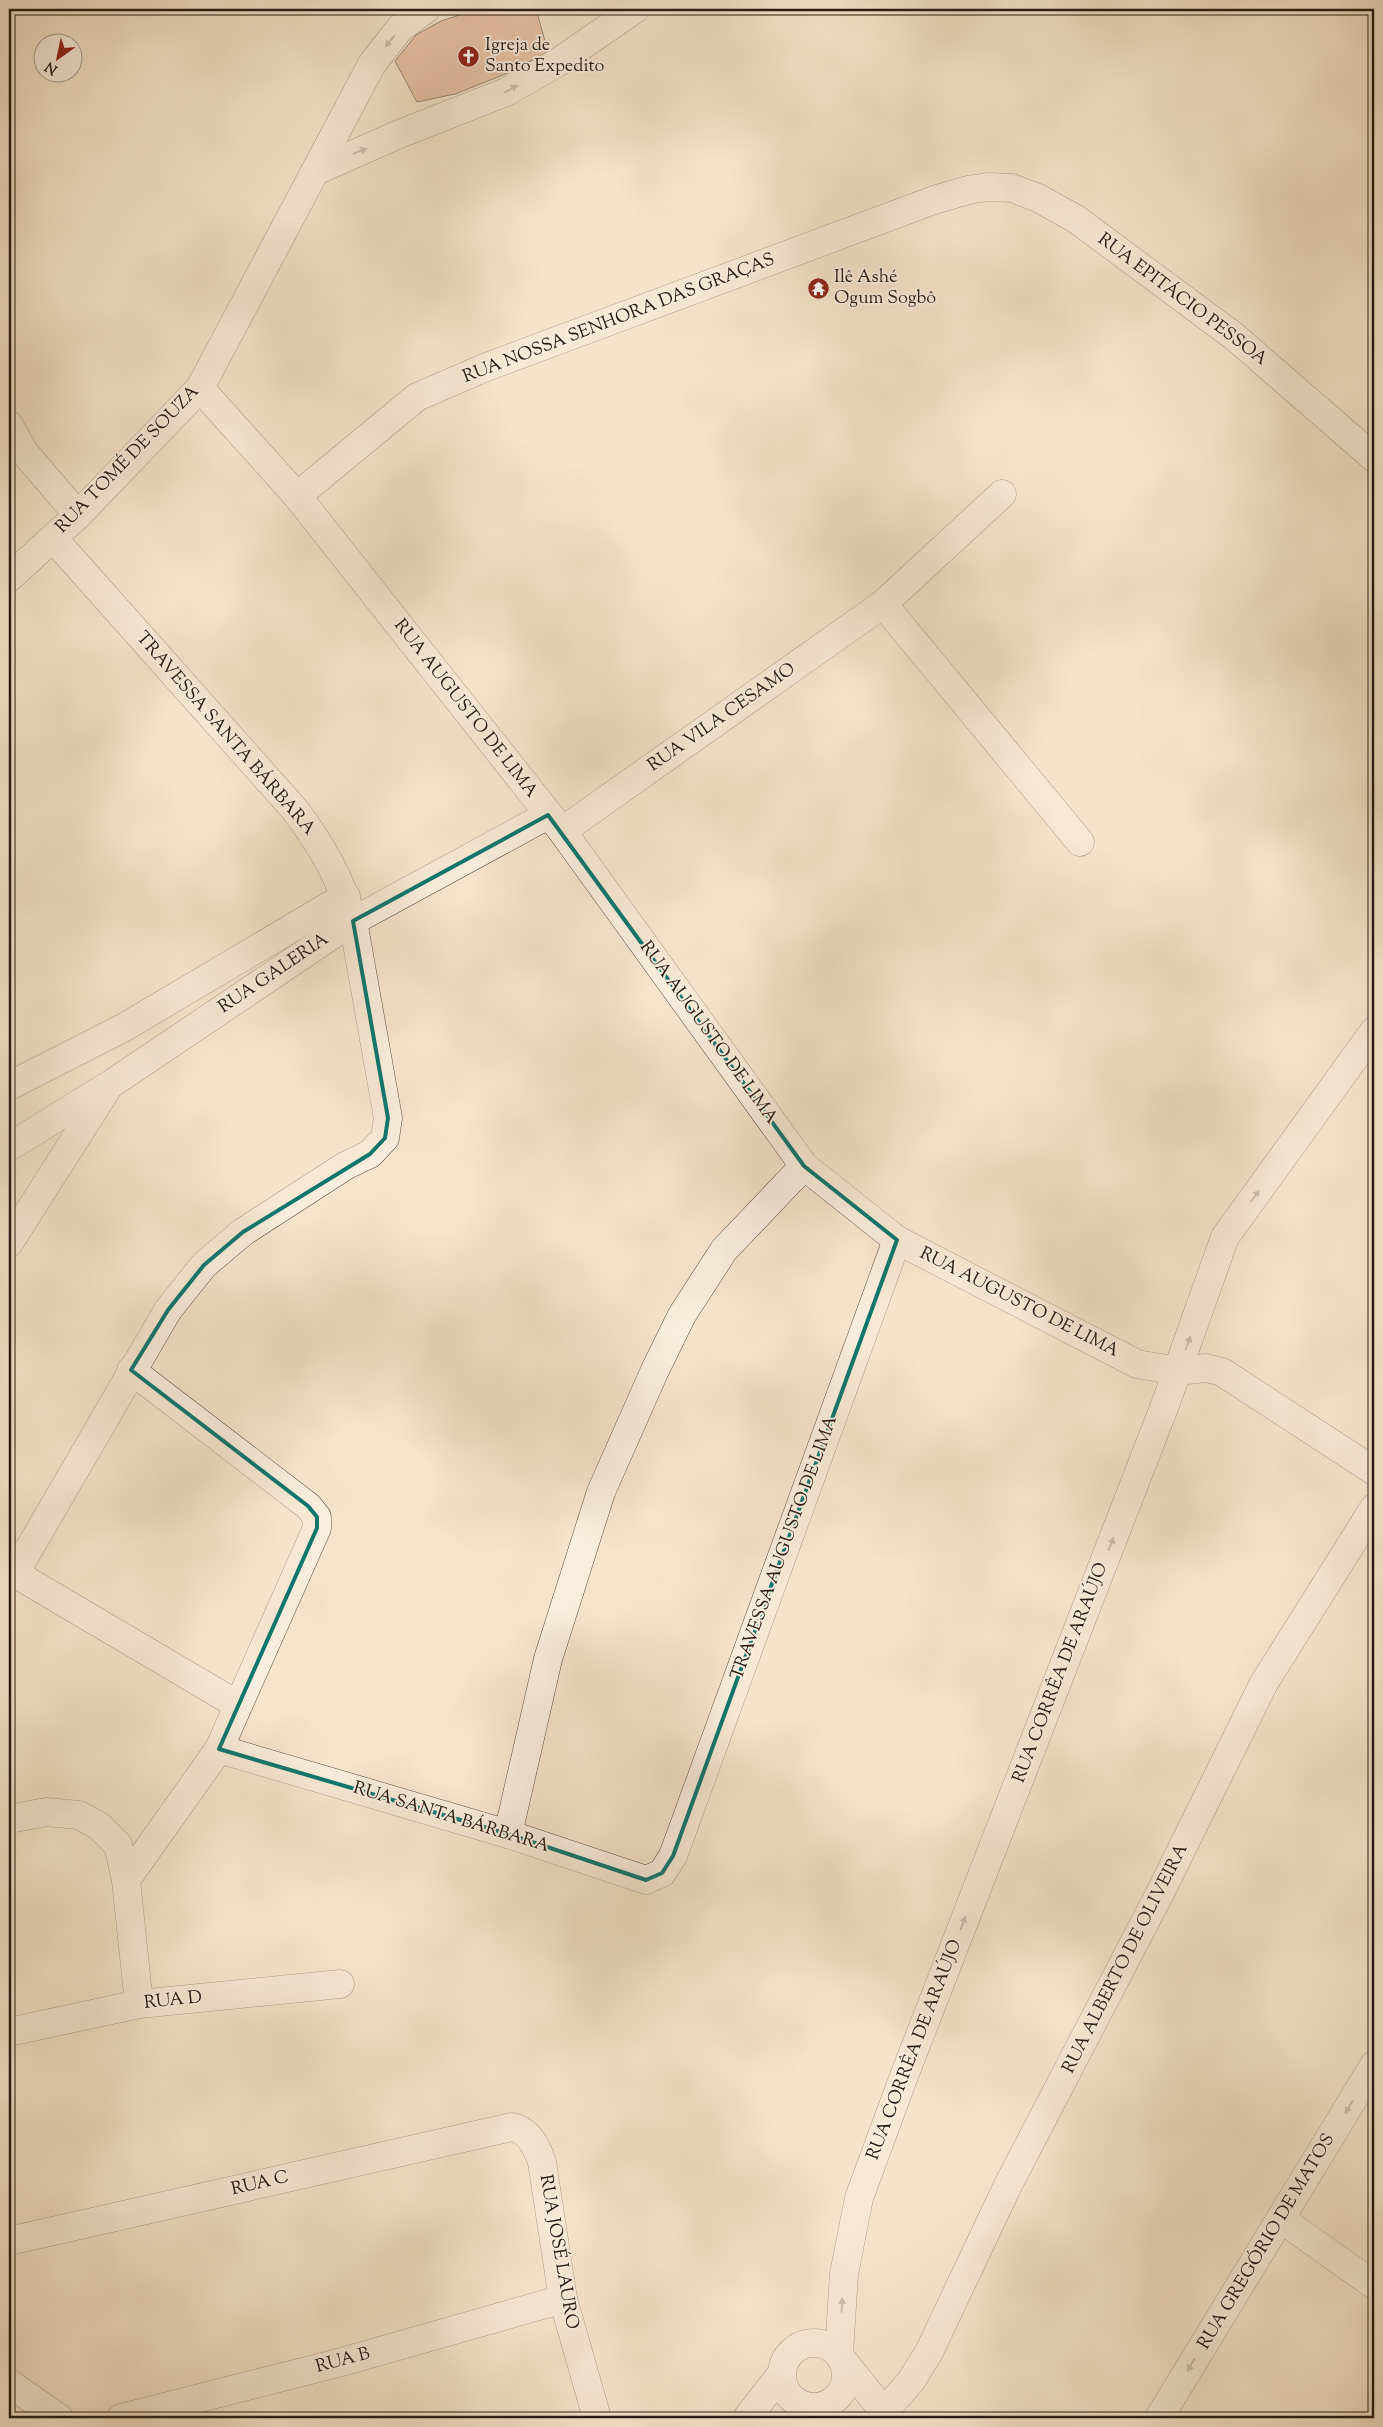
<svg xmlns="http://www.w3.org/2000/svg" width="1383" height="2427" font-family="'Sorts Mill Goudy',serif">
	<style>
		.building { fill: #d99f82; stroke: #261b14 }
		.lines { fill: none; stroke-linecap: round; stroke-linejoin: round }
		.minor-casing { stroke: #5a4d42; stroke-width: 29 }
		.minor { stroke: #f9eddd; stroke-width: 28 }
		.oneway { fill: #9a8e83 }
		.marked { fill: none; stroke: #0f766e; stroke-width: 4; stroke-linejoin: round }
		.labels { text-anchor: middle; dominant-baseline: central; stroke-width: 4; stroke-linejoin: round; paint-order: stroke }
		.poi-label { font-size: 18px; fill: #261b14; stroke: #f9eddd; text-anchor: start }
		.street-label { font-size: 18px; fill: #261b14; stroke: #f9eddd }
	</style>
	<rect width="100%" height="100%" fill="#f6e4cb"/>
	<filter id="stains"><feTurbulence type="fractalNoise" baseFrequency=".004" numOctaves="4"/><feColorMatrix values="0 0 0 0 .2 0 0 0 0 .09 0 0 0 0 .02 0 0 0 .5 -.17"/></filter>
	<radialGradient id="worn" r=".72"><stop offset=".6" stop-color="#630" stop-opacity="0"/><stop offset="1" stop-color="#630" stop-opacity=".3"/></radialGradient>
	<polygon class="building" points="478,9 536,9 548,52 503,75 455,94 417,102 395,61 416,35 441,21"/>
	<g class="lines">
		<defs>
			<g id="minor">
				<polyline points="316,171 397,135 506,92 557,63 635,9"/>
				<polyline points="200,388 297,496 562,831 804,1166 897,1240 1137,1364 1177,1371 1206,1368 1222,1372 1374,1471"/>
				<polyline points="9,425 24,452 78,515"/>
				<polyline points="297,496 417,397 484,368 934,200 968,190 987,187 1012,188 1038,198 1076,219 1235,337 1374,458"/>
				<polyline points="9,578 78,515 200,388 372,64 400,28 426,9"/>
				<polyline points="883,604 1080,842"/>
				<polyline points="562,831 883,604 1002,494"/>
				<polyline points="9,1086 123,1028 346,896"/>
				<polyline points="9,1147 111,1084 353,921 548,815"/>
				<polyline points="9,1243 107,1089"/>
				<polyline points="131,1370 308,1506 317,1517 317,1528 219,1749 126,1880 139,2004"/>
				<polyline points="9,1570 238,1705"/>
				<path d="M15,1573L168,1310L204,1265L243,1232L345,1166L370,1154L385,1138L388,1118L353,921C340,877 322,846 295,810L53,538"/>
				<polyline points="219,1749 508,1834 646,1880 662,1873 673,1856 897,1240"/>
				<polyline points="9,1819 46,1812 79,1815 99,1826 118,1845 126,1880"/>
				<polyline points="508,1834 548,1659 601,1492 655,1370 682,1315 724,1250 804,1166"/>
				<polyline points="9,2032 139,2004 340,1984"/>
				<polyline points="1281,2219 1374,2285"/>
				<path d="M9,2241L512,2127C528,2130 537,2147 542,2162L563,2299L597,2418"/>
				<circle cx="814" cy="2375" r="32"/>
				<polyline points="839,2353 844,2274 859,2198 904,2076 1165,1405 1225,1237 1374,1031"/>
				<polyline points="845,2363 889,2418"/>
				<polyline points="9,2383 59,2418"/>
				<polyline points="884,2412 911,2381 929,2352 1008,2185 1159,1895 1264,1683 1374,1508"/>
				<polyline points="121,2418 338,2363 563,2299"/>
				<polyline points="747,2418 782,2373"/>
				<polyline points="1159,2418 1374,2065"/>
			</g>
		</defs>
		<use href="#minor" class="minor-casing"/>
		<use href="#minor" class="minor"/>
	</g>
	<defs><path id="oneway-solid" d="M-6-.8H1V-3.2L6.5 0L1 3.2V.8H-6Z" transform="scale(1.25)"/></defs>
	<g class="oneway">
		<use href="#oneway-solid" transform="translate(390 41) rotate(129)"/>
		<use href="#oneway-solid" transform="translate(511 89) rotate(-28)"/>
		<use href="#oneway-solid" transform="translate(360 151) rotate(-22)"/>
		<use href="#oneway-solid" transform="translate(1255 1196) rotate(-54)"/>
		<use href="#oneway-solid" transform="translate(1188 1343) rotate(-70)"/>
		<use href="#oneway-solid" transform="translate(1111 1544) rotate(-69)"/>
		<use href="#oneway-solid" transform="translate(963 1923) rotate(-69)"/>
		<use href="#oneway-solid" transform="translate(1349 2107) rotate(121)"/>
		<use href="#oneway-solid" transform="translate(842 2305) rotate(-87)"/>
		<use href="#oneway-solid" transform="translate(1191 2365) rotate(121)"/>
	</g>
	<path d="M0 0H1383V2427H0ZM548,815L804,1166L897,1240L673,1856L662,1873L646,1880L508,1834L219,1749L317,1528V1517L308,1506L131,1370L168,1310L204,1265L243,1232L370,1154L385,1138L388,1118L353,921Z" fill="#f6e4cb" fill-opacity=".55" fill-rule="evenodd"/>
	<path class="marked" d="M548,815L804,1166L897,1240L673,1856L662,1873L646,1880L508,1834L219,1749L317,1528V1517L308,1506L131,1370L168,1310L204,1265L243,1232L370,1154L385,1138L388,1118L353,921Z"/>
	<defs>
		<symbol id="church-disc" viewBox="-11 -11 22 22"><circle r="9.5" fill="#8f2418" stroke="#f9eddd"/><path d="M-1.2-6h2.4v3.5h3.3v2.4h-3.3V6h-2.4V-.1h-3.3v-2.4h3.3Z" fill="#fff"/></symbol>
		<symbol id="temple-disc" viewBox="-11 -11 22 22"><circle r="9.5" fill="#8f2418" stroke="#f9eddd"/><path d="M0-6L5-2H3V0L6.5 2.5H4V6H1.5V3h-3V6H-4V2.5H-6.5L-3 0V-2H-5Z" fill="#fff"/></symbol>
	</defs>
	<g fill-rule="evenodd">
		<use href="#church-disc" x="456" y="44" width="25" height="25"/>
		<use href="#temple-disc" x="806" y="276" width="25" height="25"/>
	</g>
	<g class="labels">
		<g class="poi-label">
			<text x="485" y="46">Igreja de<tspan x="485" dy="21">Santo Expedito</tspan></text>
			<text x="834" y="278">Ilê Ashé<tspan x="834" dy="21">Ogum Sogbô</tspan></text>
		</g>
		<g class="street-label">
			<text transform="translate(1182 300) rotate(37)">RUA EPITÁCIO PESSOA</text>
			<text transform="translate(619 319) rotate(-21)">RUA NOSSA SENHORA DAS GRAÇAS</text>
			<text transform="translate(128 460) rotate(-46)">RUA TOMÉ DE SOUZA</text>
			<text transform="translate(465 709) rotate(52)">RUA AUGUSTO DE LIMA</text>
			<text transform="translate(722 718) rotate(-35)">RUA VILA CESAMO</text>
			<text transform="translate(225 734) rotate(49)">TRAVESSA SANTA BÁRBARA</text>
			<text transform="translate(274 974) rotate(-34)">RUA GALERIA</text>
			<text transform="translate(708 1033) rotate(54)">RUA AUGUSTO DE LIMA</text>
			<text transform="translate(1019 1303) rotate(27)">RUA AUGUSTO DE LIMA</text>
			<text transform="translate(785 1548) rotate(-70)">TRAVESSA AUGUSTO DE LIMA</text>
			<text transform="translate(1061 1673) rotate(-69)">RUA CORRÊA DE ARAÚJO</text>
			<text transform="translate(451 1818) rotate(17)">RUA SANTA BÁRBARA</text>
			<text transform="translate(1126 1959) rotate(-63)">RUA ALBERTO DE OLIVEIRA</text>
			<text transform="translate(173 2001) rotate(-6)">RUA D</text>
			<text transform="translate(915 2050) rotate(-69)">RUA CORRÊA DE ARAÚJO</text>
			<text transform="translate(260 2184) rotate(-13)">RUA C</text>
			<text transform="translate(1267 2242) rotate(-59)">RUA GREGÓRIO DE MATOS</text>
			<text transform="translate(558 2252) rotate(80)">RUA JOSÉ LAURO</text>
			<text transform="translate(343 2361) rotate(-15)">RUA B</text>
		</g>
	</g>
	<rect width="1383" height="2427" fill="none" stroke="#f6e4cb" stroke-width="30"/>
	<rect x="10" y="10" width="1363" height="2407" fill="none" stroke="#261b14" stroke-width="2.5"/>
	<rect x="15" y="15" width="1353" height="2397" fill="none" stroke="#261b14"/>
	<g transform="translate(58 58) rotate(213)"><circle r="24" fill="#f9eddd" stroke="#a5998d"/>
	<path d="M0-4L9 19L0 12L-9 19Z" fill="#8f2418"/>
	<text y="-8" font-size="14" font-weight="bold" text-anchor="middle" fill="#261b14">N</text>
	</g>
	<rect width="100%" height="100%" filter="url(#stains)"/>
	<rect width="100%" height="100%" fill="url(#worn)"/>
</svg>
